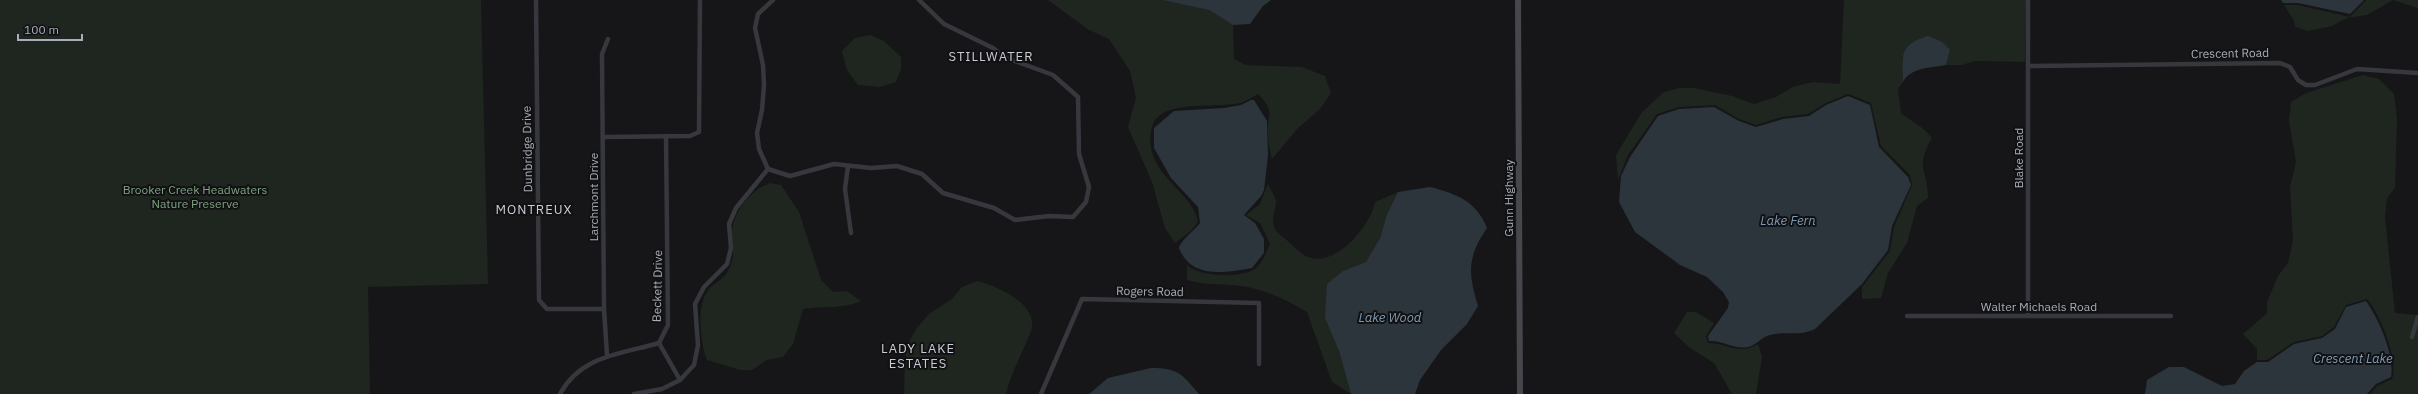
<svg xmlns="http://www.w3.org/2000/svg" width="2418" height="394" font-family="'IBM Plex Sans',sans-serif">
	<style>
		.green { fill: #1e261f }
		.water { fill: #2c353c }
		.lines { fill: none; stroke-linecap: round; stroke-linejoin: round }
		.minor { stroke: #37383d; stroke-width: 4.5 }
		.secondary { stroke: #45474d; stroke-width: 6 }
		.labels { text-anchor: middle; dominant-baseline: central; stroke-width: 4; stroke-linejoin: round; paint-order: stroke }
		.street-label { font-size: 12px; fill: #a8adb8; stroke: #111113 }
		.park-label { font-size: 12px; fill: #7fa381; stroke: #111113 }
		.neighbourhood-label { font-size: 13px; letter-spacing: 1px; fill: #c9ccd4; stroke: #111113 }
		.water-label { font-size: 13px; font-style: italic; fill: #7f9bb3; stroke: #111113 }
	</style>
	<rect width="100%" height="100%" fill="#161618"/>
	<g class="green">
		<polygon points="0,0 481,0 488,284 368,287 370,394 0,394"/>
		<path d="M1048,0H1162L1209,10L1233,25L1234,59L1246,65L1302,67L1325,76L1331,93L1320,109L1298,128L1272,159C1270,151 1268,142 1268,134C1267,114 1276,112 1258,94C1252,97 1246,102 1239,103C1217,109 1160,98 1152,127C1140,173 1194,191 1198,222L1191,231L1175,243L1165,228L1152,182L1128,127L1136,98L1130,71L1109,39L1089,30Z"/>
		<path d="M1844,0H2026L2025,62L1975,61L1962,65H1946L1950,50L1902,57L1903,82L1898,89L1901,113C1911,121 1925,128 1932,138C1914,170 1928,167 1928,198L1917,206L1907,243L1888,273L1881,298L1862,299V287L1890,251L1894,227L1912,185L1910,175L1881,146L1871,103L1848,94L1826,103L1808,114L1782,117L1756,125L1739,119L1715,105L1679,107L1657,114L1628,155L1618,180L1616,155L1642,112L1664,92L1679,88H1694L1732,96L1754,104L1776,97L1793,87L1813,82L1840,84Z"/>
		<polygon points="2366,0 2418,0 2418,8 2393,0 2367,15 2347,18 2332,26 2308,31 2295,27 2294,21 2284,5 2298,5 2350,17"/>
		<polygon points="870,35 884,41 901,57 901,69 896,82 880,87 858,85 847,70 842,51 855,38"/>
		<path d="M2363,75L2379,79L2394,94L2397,119L2395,188L2387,198L2385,217L2395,313L2418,315V394H2370L2377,386L2392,379C2399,360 2380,314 2367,299L2346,305L2334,327L2322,336L2294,342L2267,360H2257V349L2243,334L2267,313V302L2278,276L2288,263L2293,240L2290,187L2296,162L2289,121L2291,102L2306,93Z"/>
		<path d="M770,183L781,185L799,212L821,280L833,292L847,291L861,301C844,309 822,306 803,309L793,344L783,357L767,360L752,370H740L707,360C700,343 696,304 709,289C718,280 726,279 731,264C735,255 732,247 732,237C731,214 750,190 770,183Z"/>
		<path d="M1268,184C1270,189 1275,196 1276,201C1276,210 1270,220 1275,229C1278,234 1286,239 1291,244C1296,248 1301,254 1308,257C1336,268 1371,225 1375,202L1398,192L1387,214L1380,238L1366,262L1343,271L1325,318L1339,351L1351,394L1332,382L1307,312C1287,300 1265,289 1241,286C1221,283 1207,286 1187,280V265C1200,277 1238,278 1253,270C1262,265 1266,253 1270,244L1260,223L1246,215L1260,204Z"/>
		<path d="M978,281C999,287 1042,305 1030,334C1022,354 1011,373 1006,394H904L905,359L909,342L916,329L929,314L952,299L962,287Z"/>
		<path d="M1687,312H1696L1714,323L1706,336L1708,343C1728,343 1738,356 1758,344L1762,357L1756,394H1732L1714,363L1690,348L1674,333Z"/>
	</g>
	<g class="water">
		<polygon points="1162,0 1271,0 1263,6 1250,24 1233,25 1209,10"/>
		<polygon points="2281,0 2364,0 2350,14 2298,3 2283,3"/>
		<path d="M1928,36L1942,42L1950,50L1946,65C1931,68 1911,67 1903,82C1902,55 1899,45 1928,36Z"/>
		<path d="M1848,96L1870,105L1879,147L1908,177L1911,185L1892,226L1888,250L1862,284L1815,329C1800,337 1783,330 1767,336C1760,339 1755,346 1748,347C1734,350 1723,340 1709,341L1708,336L1728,308L1729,302L1723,292L1707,277L1680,265L1635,232L1619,202L1621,176L1630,157L1658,116L1679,109L1714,107L1739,121L1756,127L1783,119L1809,116L1826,105Z"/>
		<path d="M1251,100H1254L1267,121L1268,155L1264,190L1261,196L1244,215L1255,223L1264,239V253L1252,268C1225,273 1191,279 1179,248C1180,241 1195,230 1200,223L1198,207L1171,178L1154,148V128L1174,111L1224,108L1241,105Z"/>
		<path d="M1430,187C1457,194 1476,201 1487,228C1467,257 1468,273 1478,306L1467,324L1441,350L1420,380L1415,394H1351L1339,351L1325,318L1327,284L1343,271L1366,262L1380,238L1387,214L1398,192Z"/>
		<path d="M2366,301C2379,319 2395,356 2391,377L2376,384L2367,394H2145L2147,380L2169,367H2184L2222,386L2235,384L2244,371L2257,362H2268L2294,344L2322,338L2335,329L2346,307Z"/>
		<path d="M1151,368C1178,368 1182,374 1199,394H1089L1108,378Z"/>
	</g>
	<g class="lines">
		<g class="minor">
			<polyline points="536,0 539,300 547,309 604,309"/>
			<polyline points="2028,66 2280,63 2290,67 2298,80 2306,85 2315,85 2357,69 2418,73"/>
			<polyline points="603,137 690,136 699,132 700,0"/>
			<polyline points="848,166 845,189 851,233"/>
			<polyline points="768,169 790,176 834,164 871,168 897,166 922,174 943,193 994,208 1015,220 1049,216 1073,217 1086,202 1089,187 1079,154 1078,97 1053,75 1004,57 993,48 944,24 919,0"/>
			<polyline points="768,169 759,149 757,133 762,110 764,85 763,65 755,28 758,14 773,0"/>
			<polyline points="1907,316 2171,316"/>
			<polyline points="2028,316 2028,0"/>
			<polyline points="2412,337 2418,317"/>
			<polyline points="659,343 680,380"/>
			<polyline points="607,355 604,309 602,54 608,39"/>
			<path d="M560,394C581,355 622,354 659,343L668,325L666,136"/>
			<polyline points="634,394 662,389 680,380 694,365 698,345 695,304 704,287 727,264 731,248 729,224 736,208 768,169"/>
			<polyline points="1041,394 1082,299 1259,303 1259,364"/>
		</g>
		<polyline class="secondary" points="1518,0 1520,394"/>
	</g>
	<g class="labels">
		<g class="street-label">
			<text transform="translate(2230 53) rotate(-1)">Crescent Road</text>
			<text transform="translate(527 149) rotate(-91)">Dunbridge Drive</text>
			<text transform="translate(2018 158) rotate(-90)">Blake Road</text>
			<text transform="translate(593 197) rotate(-90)">Larchmont Drive</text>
			<text transform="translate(1508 198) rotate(-90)">Gunn Highway</text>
			<text transform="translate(657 286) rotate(-89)">Beckett Drive</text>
			<text transform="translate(1150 291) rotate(1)">Rogers Road</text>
			<text x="2039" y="306">Walter Michaels Road</text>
		</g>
		<g class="park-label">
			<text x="195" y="189">Brooker Creek Headwaters<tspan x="195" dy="14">Nature Preserve</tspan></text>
		</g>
		<g class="neighbourhood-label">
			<text x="991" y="56">STILLWATER</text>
			<text x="534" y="209">MONTREUX</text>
			<text x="918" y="348">LADY LAKE<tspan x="918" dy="15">ESTATES</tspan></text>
		</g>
		<g class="water-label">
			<text x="1788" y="220">Lake Fern</text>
			<text x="1390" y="317">Lake Wood</text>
			<text x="2353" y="358">Crescent Lake</text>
		</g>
	</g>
	<path d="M18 34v6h64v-6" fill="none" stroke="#a8adb8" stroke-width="2"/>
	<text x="24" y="34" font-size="12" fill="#a8adb8" stroke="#111113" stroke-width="3" paint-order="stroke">100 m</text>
</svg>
